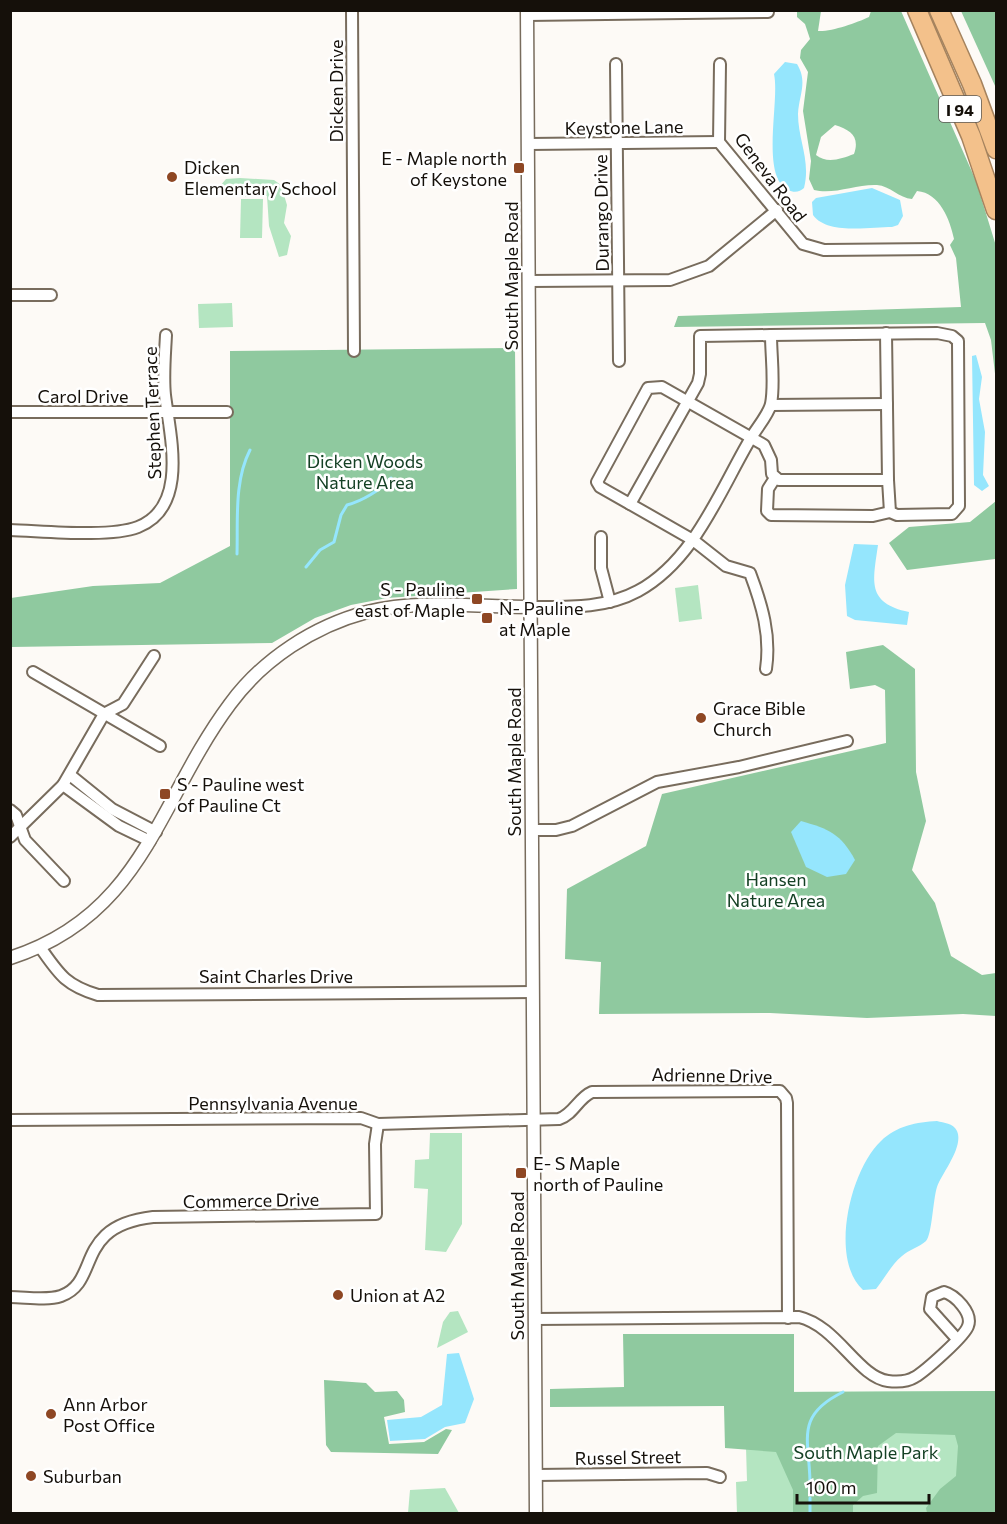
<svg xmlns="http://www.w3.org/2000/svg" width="1007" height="1524" font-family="Commissioner,sans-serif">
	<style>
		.green { fill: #b4e5c1 }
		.forest { fill: #8fc99f; fill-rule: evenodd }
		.water { fill: #95e6fd }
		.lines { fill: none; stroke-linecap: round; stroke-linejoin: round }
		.stream { stroke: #95e6fd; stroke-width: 3 }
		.minor-casing { stroke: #786c5d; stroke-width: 14 }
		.tertiary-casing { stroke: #786c5d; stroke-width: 15 }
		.motorway-casing { stroke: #a5835e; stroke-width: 21 }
		.minor { stroke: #fff; stroke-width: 10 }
		.tertiary { stroke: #fff; stroke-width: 12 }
		.motorway { stroke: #f3c18b; stroke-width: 18 }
		.poi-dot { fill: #8e4724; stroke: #fff; stroke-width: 2 }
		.labels { text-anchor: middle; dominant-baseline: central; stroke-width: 5; stroke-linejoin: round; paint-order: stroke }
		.shield { fill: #fff; stroke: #5b5854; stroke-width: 1.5 }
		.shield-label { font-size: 16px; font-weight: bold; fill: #15100a }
		.street-label { font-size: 18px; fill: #15100a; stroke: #fff }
		.poi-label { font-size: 18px; fill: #15100a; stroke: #fff; text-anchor: start }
		.park-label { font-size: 18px; fill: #144024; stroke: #fff }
	</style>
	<rect width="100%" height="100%" fill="#fdfaf6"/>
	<g class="green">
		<polygon points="240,178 274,180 281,185 287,205 284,223 291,236 287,255 279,257 269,226 267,196 227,197 220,186 226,179"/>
		<polygon points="241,199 263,199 262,238 240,238"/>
		<polygon points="232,303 233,327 199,328 198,304"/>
		<polygon points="698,585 702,619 679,622 675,588"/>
		<polygon points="430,1133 462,1133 462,1224 446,1252 425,1250 428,1189 414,1188 415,1160 429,1159"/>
		<polygon points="458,1311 468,1332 437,1348 443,1322 450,1312"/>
		<polygon points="996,1391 996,1513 737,1513 736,1482 747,1481 745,1414 741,1392"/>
		<polygon points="445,1488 459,1513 408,1513 410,1490"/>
	</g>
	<g class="forest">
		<path d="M797,11H821L818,31C831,32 856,23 869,17L871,11H901L976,181L996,246V382L991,340L985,323L674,327L678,316L961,307L956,258L950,245L954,239C950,220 940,193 917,191L912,199C899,198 890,186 877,185C856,184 834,195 814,190L809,179L811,161L803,111L808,72L800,58L801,50L810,39L805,24L797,17ZM835,125C851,130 860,137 854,154C841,159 827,164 816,155L821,137Z"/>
		<polygon points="961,11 996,11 996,88"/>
		<polygon points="515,348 517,589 387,598 351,605 315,618 272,643 11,647 11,598 93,586 160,583 230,546 230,351"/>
		<polygon points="996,501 996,561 995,559 907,570 889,543 909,527 970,522"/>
		<polygon points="883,645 915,669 916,772 926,821 912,870 935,903 951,956 982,975 996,973 996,1016 963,1014 867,1018 770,1013 599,1014 601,962 565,959 567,889 646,846 662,794 886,743 885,690 875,685 850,689 846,652"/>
		<polygon points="623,1334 794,1334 794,1392 996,1391 996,1513 927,1513 926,1508 940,1489 956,1476 958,1446 955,1435 896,1433 878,1446 877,1493 863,1496 853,1505 853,1513 793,1513 793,1490 776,1452 725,1448 724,1406 550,1407 550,1389 624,1387"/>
		<polygon points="324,1380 366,1383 375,1392 397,1391 404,1400 405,1412 384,1417 389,1444 424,1442 446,1429 452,1430 438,1454 331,1452 326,1445"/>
	</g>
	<g class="water">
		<path d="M785,62L797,64C808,82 799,95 798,114C798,140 811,161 804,188C800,192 794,193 788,190C760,176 780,101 774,74Z"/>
		<path d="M872,188L900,200L903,216L898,225L892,227C871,227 827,235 813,215L812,202L816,198Z"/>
		<polygon points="976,355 982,377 979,399 985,432 983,475 989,486 982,491 974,485 972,356"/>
		<path d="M854,544L878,545C873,581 866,603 909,612L907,625L855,620L847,616L845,585Z"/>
		<path d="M801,821C829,829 841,834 855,860L846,874L827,877L806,867L791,832Z"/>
		<path d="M937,1121C944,1123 953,1123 957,1131C964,1147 942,1173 937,1187C933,1199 932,1235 926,1241C920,1247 908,1250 902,1256C891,1265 885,1278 876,1289L863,1290C829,1259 850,1170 881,1141C896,1126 917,1122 937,1121Z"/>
		<polygon points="459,1353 474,1399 465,1423 445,1427 425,1439 390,1441 387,1420 421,1417 442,1405 447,1354"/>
	</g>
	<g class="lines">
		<g class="stream">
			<path d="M237,554C238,520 234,481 250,450"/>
			<path d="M306,567L320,550L334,542L341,515L347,505C362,501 381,490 391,478"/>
			<path d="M810,1488C811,1442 792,1417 843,1392"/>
			<polyline points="810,1514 810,1498"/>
		</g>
		<defs>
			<g id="minor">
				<polyline points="352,10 354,351"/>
				<polyline points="527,15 768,12"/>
				<polyline points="616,64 619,361"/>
				<polyline points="719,142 803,244 824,250 937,249"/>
				<polyline points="719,142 720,64"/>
				<polyline points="529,144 719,142"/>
				<polyline points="529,281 670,280 709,266 777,210"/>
				<polyline points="10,295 51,295"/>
				<polyline points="886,333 888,480"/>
				<polyline points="771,405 887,404"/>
				<polyline points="10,412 227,412"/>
				<polyline points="775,478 768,489 767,511 771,515 873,516 890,512"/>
				<polyline points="630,504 600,487 597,482 648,388 662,387 764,445 771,460 772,474 779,480 888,480 890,512 897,515 952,514 959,506 958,341 952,336 937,333 771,335"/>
				<path d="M10,530C44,531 109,538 138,527C189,507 170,436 165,395C163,376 165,355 166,335"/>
				<polyline points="601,537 601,568 610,602"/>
				<path d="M530,607C566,607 605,609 638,591C693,561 718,495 748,443C754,431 768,416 771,404C775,383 771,356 771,335L700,336V374L698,383L630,504L693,540L726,566L750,573C762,605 771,635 766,669"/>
				<polyline points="33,672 160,746"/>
				<polyline points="70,775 112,809 156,832"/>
				<polyline points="63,785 119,826 150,841"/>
				<polyline points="10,810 16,815 25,840 64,881"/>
				<polyline points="532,830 556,830 572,826 657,782 739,767 847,741"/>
				<polyline points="10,837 63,785 104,714 123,704 154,656"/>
				<path d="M40,947C59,974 65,985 98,995L533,992"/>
				<path d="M10,1120L361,1118L378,1124L559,1119C574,1114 578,1098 592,1092L780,1091L786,1098L787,1103L788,1318"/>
				<path d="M10,1297C26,1297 46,1301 61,1296C101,1282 73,1226 153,1217L376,1214L375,1144L378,1124"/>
				<path d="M535,1319L799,1317C837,1326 858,1377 888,1381C896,1382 907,1382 915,1377C924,1372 965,1336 968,1326C973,1313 955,1295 944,1292L932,1297L930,1309L957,1339"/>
				<polyline points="536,1475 707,1473 720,1477"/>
			</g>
			<g id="tertiary">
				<polyline points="527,10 536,1514"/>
				<path d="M10,958C144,915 157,802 230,704C263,659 314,626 367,612C420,599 476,607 530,607"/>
			</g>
			<g id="motorway">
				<polyline points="917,10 971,136 996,210"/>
				<polyline points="939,10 972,84 996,149"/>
			</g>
		</defs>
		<use href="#minor" class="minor-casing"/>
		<use href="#tertiary" class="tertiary-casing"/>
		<use href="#motorway" class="motorway-casing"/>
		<use href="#minor" class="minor"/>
		<use href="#tertiary" class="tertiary"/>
		<use href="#motorway" class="motorway"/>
	</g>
	<g class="poi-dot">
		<rect x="513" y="162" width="12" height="12" rx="3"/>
		<circle cx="172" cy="177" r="6"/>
		<rect x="471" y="593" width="12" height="12" rx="3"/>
		<rect x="481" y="612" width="12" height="12" rx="3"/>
		<circle cx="701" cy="718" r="6"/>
		<rect x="159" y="788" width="12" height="12" rx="3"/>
		<rect x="515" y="1167" width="12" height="12" rx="3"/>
		<circle cx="338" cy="1295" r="6"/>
		<circle cx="51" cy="1414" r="6"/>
		<circle cx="31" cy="1476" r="6"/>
	</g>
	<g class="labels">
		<rect class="shield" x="939" y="96" width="42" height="26" rx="4.5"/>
		<g class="shield-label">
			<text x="960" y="109">I 94</text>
		</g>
		<g class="street-label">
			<text transform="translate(336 91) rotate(-90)">Dicken Drive</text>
			<text transform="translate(624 127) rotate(-1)">Keystone Lane</text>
			<text transform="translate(771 177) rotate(53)">Geneva Road</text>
			<text transform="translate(601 213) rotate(-91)">Durango Drive</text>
			<text transform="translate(511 276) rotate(-90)">South Maple Road</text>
			<text x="83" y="396">Carol Drive</text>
			<text transform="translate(152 413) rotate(-92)">Stephen Terrace</text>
			<text transform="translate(514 762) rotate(-90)">South Maple Road</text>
			<text x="276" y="976">Saint Charles Drive</text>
			<text transform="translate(712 1075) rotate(1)">Adrienne Drive</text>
			<text x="273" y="1103">Pennsylvania Avenue</text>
			<text transform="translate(251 1200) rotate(-1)">Commerce Drive</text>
			<text transform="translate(517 1266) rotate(-90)">South Maple Road</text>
			<text transform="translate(628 1457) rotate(-1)">Russel Street</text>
		</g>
		<g class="poi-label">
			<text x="507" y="158" text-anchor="end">E - Maple north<tspan x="507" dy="21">of Keystone</tspan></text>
			<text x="184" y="167">Dicken<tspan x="184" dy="21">Elementary School</tspan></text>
			<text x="465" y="589" text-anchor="end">S - Pauline<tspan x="465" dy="21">east of Maple</tspan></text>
			<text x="499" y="608">N- Pauline<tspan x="499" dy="21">at Maple</tspan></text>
			<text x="713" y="708">Grace Bible<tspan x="713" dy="21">Church</tspan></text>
			<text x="177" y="784">S - Pauline west<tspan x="177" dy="21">of Pauline Ct</tspan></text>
			<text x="533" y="1163">E- S Maple<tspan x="533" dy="21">north of Pauline</tspan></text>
			<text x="350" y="1295">Union at A2</text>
			<text x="63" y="1404">Ann Arbor<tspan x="63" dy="21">Post Office</tspan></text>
			<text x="43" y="1476">Suburban</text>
		</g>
		<g class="park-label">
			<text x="365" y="461">Dicken Woods<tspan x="365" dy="21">Nature Area</tspan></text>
			<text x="776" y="879">Hansen<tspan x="776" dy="21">Nature Area</tspan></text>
			<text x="866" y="1452">South Maple Park</text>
		</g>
	</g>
	<rect width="1007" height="1524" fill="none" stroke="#15100a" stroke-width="24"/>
	<path d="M797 1494v9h132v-9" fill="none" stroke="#15100a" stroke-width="3"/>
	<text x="806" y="1494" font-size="18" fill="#15100a" stroke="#ffffff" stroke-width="4.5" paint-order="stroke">100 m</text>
</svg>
